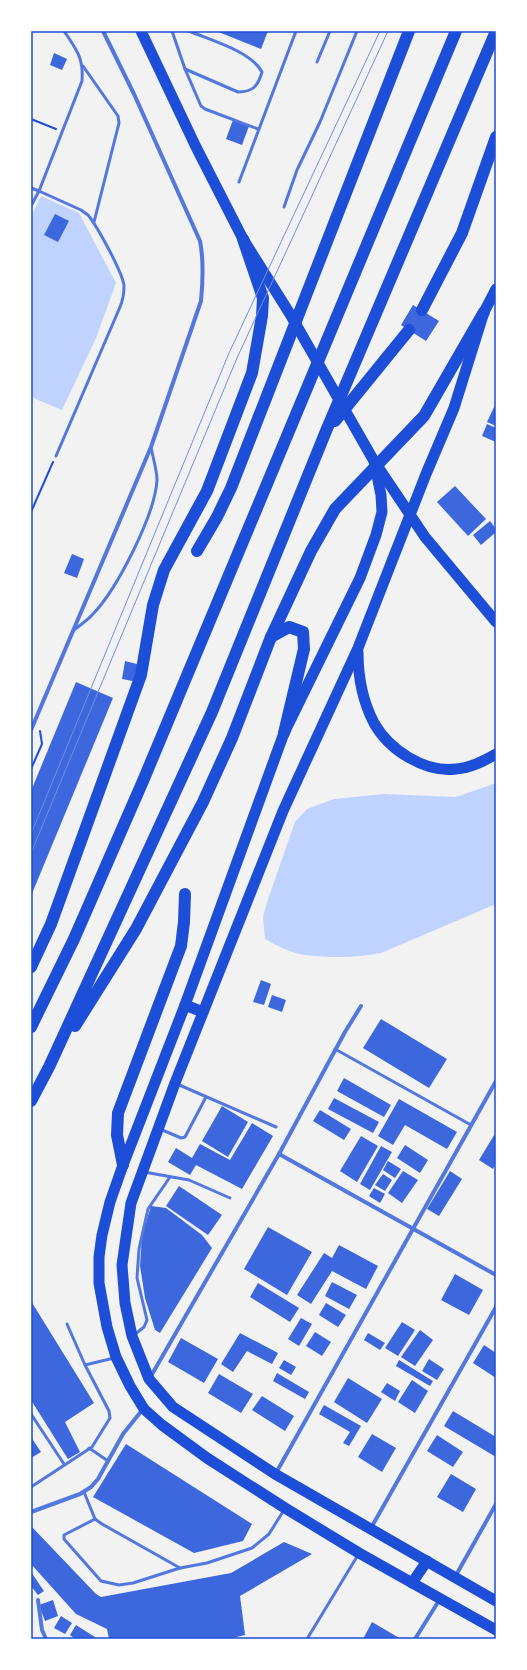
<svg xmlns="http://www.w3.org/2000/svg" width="527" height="1670" font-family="Signika,sans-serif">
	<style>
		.water { fill: #bfd3fe }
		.building { fill: #3d67dc }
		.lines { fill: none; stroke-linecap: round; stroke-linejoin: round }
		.path { stroke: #1d4ed8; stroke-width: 2 }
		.service { stroke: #5277de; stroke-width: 3 }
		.minor { stroke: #5277de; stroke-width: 4 }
		.trunk { stroke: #1d4ed8; stroke-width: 11 }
		.motorway { stroke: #1d4ed8; stroke-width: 12 }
		.tram { stroke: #7290e2; stroke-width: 1 }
		.neatline { fill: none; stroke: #1d4ed8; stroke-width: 1.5 }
	</style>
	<rect width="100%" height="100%" fill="#f2f2f2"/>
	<g class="water">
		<polygon points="41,196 79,213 116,283 96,338 62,410 31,397 31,217"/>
		<path d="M496,783V904L381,953C358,958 329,958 305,955C291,953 277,946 265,939L263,917L267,902L295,822L307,809L334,799L384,794L456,797Z"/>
	</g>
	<g class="building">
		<polygon points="216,31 268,31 261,49"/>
		<polygon points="54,53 67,59 62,70 50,65"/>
		<polygon points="233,120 249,126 242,145 226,139"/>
		<polygon points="55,214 69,221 58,242 44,235"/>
		<polygon points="413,305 439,321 426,341 401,325"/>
		<polygon points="496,403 496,426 487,422"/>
		<polygon points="487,424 496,428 496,442 482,436"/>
		<polygon points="455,486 486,519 468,536 437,502"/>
		<polygon points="490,521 496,529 496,532 481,545 473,535"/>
		<polygon points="72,554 84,559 77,578 64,573"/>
		<polygon points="125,661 141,665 138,682 122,679"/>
		<polygon points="76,682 113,698 31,896 31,791"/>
		<polygon points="261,980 271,984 264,1005 253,1002"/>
		<polygon points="272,995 286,1000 282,1012 268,1007"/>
		<polygon points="381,1019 447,1059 429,1088 363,1048"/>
		<polygon points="344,1078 391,1105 384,1117 337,1091"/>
		<polygon points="334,1098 379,1122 373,1133 328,1109"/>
		<polygon points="399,1099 457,1132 447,1149 405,1125 393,1145 378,1136"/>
		<polygon points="222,1106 248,1122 228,1157 202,1141"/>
		<polygon points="320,1110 351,1129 344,1140 313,1121"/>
		<polygon points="252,1123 273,1136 242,1189 196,1165 190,1175 168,1162 176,1148 192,1158 200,1144 230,1160"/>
		<polygon points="496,1132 496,1163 493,1169 479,1160"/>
		<polygon points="361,1136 378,1146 357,1182 340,1171"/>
		<polygon points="405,1145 428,1160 420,1173 397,1158"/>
		<polygon points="381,1146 392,1152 370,1190 360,1184"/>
		<polygon points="388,1161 401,1169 395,1178 383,1170"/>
		<polygon points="403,1171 418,1180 402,1203 388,1193"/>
		<polygon points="450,1171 462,1179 439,1216 427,1209"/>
		<polygon points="383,1174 392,1180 385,1191 375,1185"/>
		<polygon points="179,1186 222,1215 208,1235 166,1206"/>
		<polygon points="374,1188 385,1194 380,1203 369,1196"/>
		<polygon points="151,1206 166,1208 202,1235 212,1248 160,1333 155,1330 145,1298 140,1266 142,1236"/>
		<polygon points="268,1227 312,1252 287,1295 244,1269"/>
		<polygon points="339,1245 378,1266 366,1289 332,1271 311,1304 297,1295 324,1253 332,1258"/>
		<polygon points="455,1274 483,1290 469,1315 441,1300"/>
		<polygon points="332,1282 357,1295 349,1309 325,1296"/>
		<polygon points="258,1283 299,1308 290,1322 250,1297"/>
		<polygon points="31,1301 94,1403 65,1422 80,1452 68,1459 31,1400"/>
		<polygon points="326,1303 346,1315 338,1327 319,1315"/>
		<polygon points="301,1318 312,1324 299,1346 288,1339"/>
		<polygon points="402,1322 415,1330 398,1356 385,1348"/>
		<polygon points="420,1330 433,1340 415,1366 401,1357"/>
		<polygon points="315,1332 331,1342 322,1356 306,1346"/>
		<polygon points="240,1333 278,1353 272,1364 247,1351 233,1372 221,1364"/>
		<polygon points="368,1333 385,1343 380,1350 364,1340"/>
		<polygon points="181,1338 218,1359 204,1383 168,1362"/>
		<polygon points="484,1345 496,1353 496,1378 473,1363"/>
		<polygon points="429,1359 444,1369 437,1380 422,1371"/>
		<polygon points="284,1360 296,1367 291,1375 279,1368"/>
		<polygon points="399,1360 433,1381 430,1386 396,1366"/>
		<polygon points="277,1373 309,1392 305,1399 273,1381"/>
		<polygon points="219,1374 253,1394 241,1413 208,1393"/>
		<polygon points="348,1378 382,1399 367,1423 334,1402"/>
		<polygon points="412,1380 428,1391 415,1413 398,1402"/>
		<polygon points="387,1383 400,1391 395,1401 381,1392"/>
		<polygon points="262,1396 294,1416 285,1431 252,1410"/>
		<polygon points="324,1405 361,1426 349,1446 343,1443 350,1432 319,1414"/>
		<polygon points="453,1411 496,1437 496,1457 444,1426"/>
		<polygon points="372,1434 396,1448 382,1472 358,1457"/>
		<polygon points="437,1435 463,1452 453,1467 427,1451"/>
		<polygon points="31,1437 41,1452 31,1458"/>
		<polygon points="126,1444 252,1524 243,1541 194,1553 93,1497"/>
		<polygon points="451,1474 476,1489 463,1512 437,1497"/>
		<polygon points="31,1526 96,1594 101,1597 231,1573 284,1542 312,1554 240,1596 245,1635 229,1639 109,1639 107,1629 76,1614 31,1564"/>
		<polygon points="31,1572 44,1591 38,1595 31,1586"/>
		<polygon points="53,1600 58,1616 45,1621 39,1605"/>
		<polygon points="61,1616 72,1623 65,1634 54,1628"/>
		<polygon points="372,1622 401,1639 363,1639"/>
		<polygon points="76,1625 98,1639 75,1639 70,1635"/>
	</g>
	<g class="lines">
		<g class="path">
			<polyline points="31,119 56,129"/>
			<polyline points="31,512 53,462"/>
			<polyline points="31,769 42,744 40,731"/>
		</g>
		<g class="service">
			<polyline points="172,31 185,69 201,106 205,109 258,129"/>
			<polyline points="317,62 330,31"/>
			<polyline points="83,66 118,116 119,123 94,222"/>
			<path d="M185,69L238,92C253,92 258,86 262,72C251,51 210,40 189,31"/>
			<polyline points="239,182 296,31"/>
			<path d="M31,188L39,191L82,81C84,58 76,49 64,31"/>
			<path d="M31,206L39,191L81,210L88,215C97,226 123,273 124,286C124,294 123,300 120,307L56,456"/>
			<polyline points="284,207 297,170 320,122 357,31"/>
			<path d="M74,630C80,625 88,620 93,614C117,589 155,515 157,480C157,470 153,458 151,447"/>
			<polyline points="335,1049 471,1125"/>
			<polyline points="177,1084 276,1127"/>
			<polyline points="160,1129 181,1138 185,1137 206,1097"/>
			<polyline points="144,1172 189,1180 230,1198"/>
			<polyline points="67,1324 85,1365"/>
			<polyline points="134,1335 144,1327 147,1320 137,1278 139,1249 148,1209 170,1177"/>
			<polyline points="31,1414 64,1464"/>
			<polyline points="89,1448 108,1461"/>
			<polyline points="31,1487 92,1447 110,1418 109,1411 85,1365 114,1358"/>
			<polyline points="84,1492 95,1519 102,1524 180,1568"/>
			<polyline points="95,1519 64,1535 64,1539 101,1581 119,1585 133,1583 180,1568 207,1563 252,1548 269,1534 284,1510"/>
			<polyline points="307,1639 358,1555"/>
		</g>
		<g class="minor">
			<path d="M31,730L151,447L201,301C203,280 204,261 200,241L134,94L103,31"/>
			<polyline points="279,1154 496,1275"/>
			<polyline points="151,1376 279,1154 345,1032 361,1006"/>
			<polyline points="276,1473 496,1081"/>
			<polyline points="31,1512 80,1494 91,1487 98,1479 123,1434 143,1409"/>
			<polyline points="371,1528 496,1307"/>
			<polyline points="455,1577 496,1504"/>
			<polyline points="38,1600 42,1630 46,1639"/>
			<polyline points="415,1639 440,1599"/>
		</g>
		<g class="trunk">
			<polyline points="141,31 196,147 243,239 290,314 374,461 425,537 496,622"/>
			<polyline points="496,289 484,312 454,408 426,474 358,648 283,811 175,1083 131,1203 122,1265 125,1303 132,1336 149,1379 173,1407 275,1474 496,1601"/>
			<polyline points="374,461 381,495 382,512 376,535 360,578 284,733 185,1005 123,1165 110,1202 102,1235 99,1257 99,1283 107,1327 116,1357 130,1386 144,1409 162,1425 207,1458 285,1508 359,1553 496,1630"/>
			<path d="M358,652C358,676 363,702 374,723C389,750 425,773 456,769C471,768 484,761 496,754"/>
			<polyline points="185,1005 203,1012"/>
			<polyline points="412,1583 427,1561"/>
		</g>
		<g class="motorway">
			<polyline points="422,310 462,233 496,137"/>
			<polyline points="335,421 409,330"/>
			<polyline points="197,551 217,517 231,488 409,31"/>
			<polyline points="271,637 289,627 303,632 304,649 284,733"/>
			<polyline points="31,967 51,924 141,675 153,605 164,570 207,491 252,373 262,316 263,298 243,239"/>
			<polyline points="75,1026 136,929 203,802 232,738 271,637 311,551 335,509 424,416 484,312"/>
			<polyline points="31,1027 74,939 143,781 456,31"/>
			<polyline points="31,1101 49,1067 212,712 326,431 496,31"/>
			<polyline points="123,1165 117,1135 118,1113 181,946 184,922 185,894"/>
		</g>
		<g class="tram">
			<polyline points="31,834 229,353 380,31"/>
			<polyline points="31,853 237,358 388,31"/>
		</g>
	</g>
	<rect width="527" height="1670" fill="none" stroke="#ffffff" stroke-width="64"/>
	<rect x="32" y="32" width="463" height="1606" class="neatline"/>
</svg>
